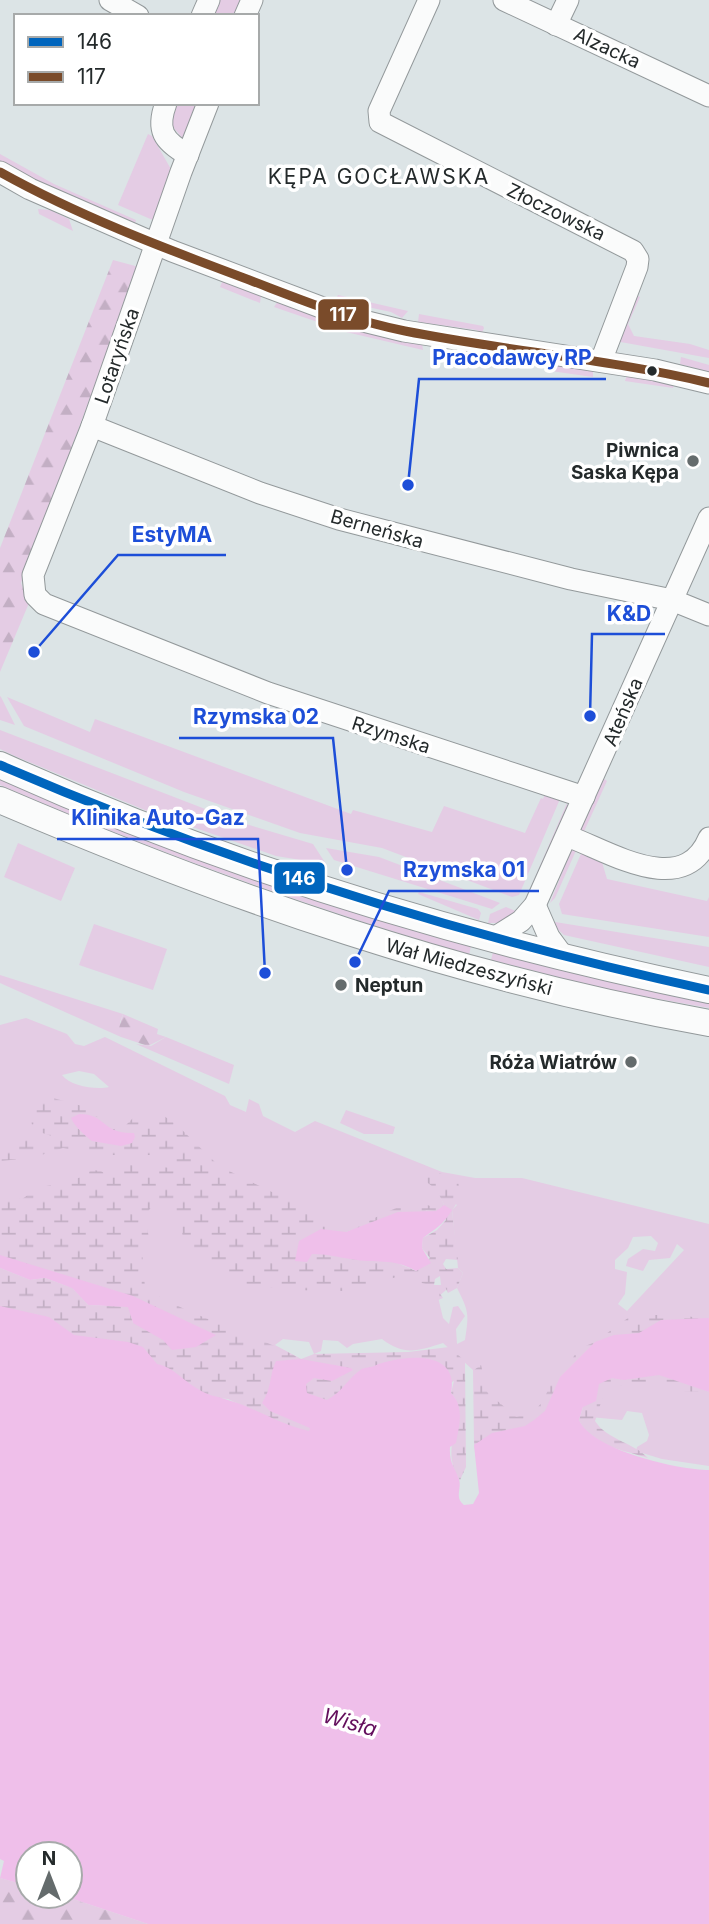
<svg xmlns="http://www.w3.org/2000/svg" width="709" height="1924" font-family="Inter,sans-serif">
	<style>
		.green { fill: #e4cce4; fill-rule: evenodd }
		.forest { fill: url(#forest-firs) }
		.wetland { fill: url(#wetland-marsh); fill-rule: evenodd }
		.water { fill: #efbfea }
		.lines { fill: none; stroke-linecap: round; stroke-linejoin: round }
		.minor-casing { stroke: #93999b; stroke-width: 23 }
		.major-casing { stroke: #93999b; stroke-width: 28 }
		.minor { stroke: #fafbfb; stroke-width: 21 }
		.major { stroke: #fafbfb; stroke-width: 26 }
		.bus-1-casing { stroke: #fff; stroke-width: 14 }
		.bus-2-casing { stroke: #fff; stroke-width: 14 }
		.bus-1 { stroke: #0065bd; stroke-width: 9 }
		.bus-2 { stroke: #7a4b2a; stroke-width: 9 }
		.bus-dot { fill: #242a2b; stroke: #fff; stroke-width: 2.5 }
		.poi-dot { fill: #646b6c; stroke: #fff; stroke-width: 2.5 }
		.labels { text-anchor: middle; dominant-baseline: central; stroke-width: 7; stroke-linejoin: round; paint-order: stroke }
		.street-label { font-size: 19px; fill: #242a2b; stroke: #fff }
		.poi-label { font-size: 19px; font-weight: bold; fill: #242a2b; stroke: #fff; text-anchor: end }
		.neighbourhood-label { font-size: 21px; letter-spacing: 2px; fill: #242a2b; stroke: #fff }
		.water-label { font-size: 21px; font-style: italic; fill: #630e5c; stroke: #fff }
		.leader { fill: none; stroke: #1d4ed8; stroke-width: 2.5 }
		.callout-dot { fill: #1d4ed8; stroke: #fff; stroke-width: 2.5 }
		.callout-label { font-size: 21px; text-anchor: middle; font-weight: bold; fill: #1d4ed8; stroke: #fff; stroke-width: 7; stroke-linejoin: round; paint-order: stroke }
		.line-badge { stroke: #fff; stroke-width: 2.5 }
		.badge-label { font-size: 19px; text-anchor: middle; font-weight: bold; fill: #fff }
	</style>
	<defs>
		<pattern id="forest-firs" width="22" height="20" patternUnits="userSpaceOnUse" patternTransform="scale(1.75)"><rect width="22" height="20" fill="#e4cce4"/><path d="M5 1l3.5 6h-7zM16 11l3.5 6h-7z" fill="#c3afc4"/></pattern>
		<pattern id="wetland-marsh" width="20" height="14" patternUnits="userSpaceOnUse" patternTransform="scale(1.75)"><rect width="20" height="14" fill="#e4cce4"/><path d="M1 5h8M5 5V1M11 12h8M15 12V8" fill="none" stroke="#c3afc4"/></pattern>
	</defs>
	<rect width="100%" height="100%" fill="#dce4e6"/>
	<g class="green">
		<polygon points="219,0 243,0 236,16 213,16"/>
		<polygon points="176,103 199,103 184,140 168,121"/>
		<polygon points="148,134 152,136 172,171 155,221 118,205"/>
		<polygon points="0,154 54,184 136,220 134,226 83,205 0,162"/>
		<polygon points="38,209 50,210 69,219 73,231 39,214"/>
		<polygon points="223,280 261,296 260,303 220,287"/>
		<polygon points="632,293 640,297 628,324 634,336 690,344 709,350 709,358 615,341"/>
		<polygon points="338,295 408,311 402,318 391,312 349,303 335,302"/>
		<polygon points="278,301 340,322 338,329 274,307"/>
		<polygon points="419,314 483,326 484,328 481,335 477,330 418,322"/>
		<polygon points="349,325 422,343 423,350 346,332"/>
		<polygon points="681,357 709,365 709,372 680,364"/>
		<polygon points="553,364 593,371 593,377 551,371"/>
		<polygon points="627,375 674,383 673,388 625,381"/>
		<polygon points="0,696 1,697 15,725 0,720"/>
		<polygon points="7,697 90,732 95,719 351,814 353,810 432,832 444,806 525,833 541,798 543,799 545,794 560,799 519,895 512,897 382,848 300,833 184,792 24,726"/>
		<polygon points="0,730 239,822 313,844 326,864 276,856 152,813 17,757 0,749"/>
		<polygon points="603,778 607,781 582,836 579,832"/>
		<path d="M0,779C152,848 312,898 471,946L469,955C309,907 153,851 0,785Z"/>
		<polygon points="567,803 567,811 529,896 527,896"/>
		<polygon points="18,843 75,868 61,901 4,877"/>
		<polygon points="573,846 578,846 555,898 550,903"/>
		<polygon points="584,847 599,852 607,879 707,901 709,897 709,937 562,914 559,904"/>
		<polygon points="326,848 379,857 500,903 492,909 334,860"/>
		<polygon points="419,892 478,909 481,913 479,920 418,894"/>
		<polygon points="506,907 520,913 501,923 488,923 490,914"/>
		<polygon points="549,921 709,947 709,967 564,935"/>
		<polygon points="94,924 167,949 153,990 79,965"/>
		<polygon points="493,952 709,1003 709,1008 609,990 491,960"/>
		<polygon points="0,975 123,1014 120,1022 121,1037 0,983"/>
		<path d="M26,1018L67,1034L75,1044L84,1046L105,1037L225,1096L230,1105L246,1112L249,1099L259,1104L263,1116L295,1132L315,1121L442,1172L475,1178H522L709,1224V1318L568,1405L474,1444L473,1370L443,1343C418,1351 404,1356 382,1339L353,1344L347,1348L338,1341L323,1340L321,1351L314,1354L309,1342L283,1339L275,1345L301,1359L273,1382L0,1255V1025ZM79,1071L94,1074L109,1087C96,1090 70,1086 62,1075ZM438,1191L457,1205L452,1210L458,1268L463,1273L457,1288C469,1312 469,1313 465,1340L457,1344L456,1329L465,1316L458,1306L453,1307L449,1324L443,1318L438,1297L453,1284L440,1276L441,1285H434L372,1261L346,1232L391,1216L436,1211L444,1205ZM651,1236L658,1243L655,1251L643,1249L628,1259L626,1266L643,1271L649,1260L670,1258L677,1244L684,1250L627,1311L618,1304L625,1294L627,1272L615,1269V1260L628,1248L633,1237Z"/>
		<polygon points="166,1037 234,1065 229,1084 136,1044 151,1046"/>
		<polygon points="346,1110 395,1127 393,1134 364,1134 340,1123"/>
		<polygon points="659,1375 709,1392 709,1466 662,1459 636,1451 637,1447 647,1441 649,1435 642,1413 627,1411 622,1420 590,1417 599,1384"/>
	</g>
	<g class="forest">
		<polygon points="113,260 139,267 21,583 29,603 0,672 0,548"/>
		<polygon points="123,1014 158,1029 157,1034 166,1037 148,1046 121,1037 119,1028"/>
		<polygon points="0,1878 28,1886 28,1896 64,1896 148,1924 0,1924"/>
	</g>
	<g class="wetland">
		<path d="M46,1096L100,1111L103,1122L96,1116L73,1124L92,1141L121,1146L131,1143L134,1133H116L110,1130L125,1126L135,1116H164L177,1125L219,1166L321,1216L325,1224L346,1232C363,1225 402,1201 417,1203C424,1203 432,1207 439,1209L444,1205L437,1190L424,1180L426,1173L431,1170L458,1180L460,1197L452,1211L458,1260L446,1259L443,1264L446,1269L458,1268L463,1273L457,1288L448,1293L440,1276L435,1279L434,1285L443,1298L436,1301L430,1285L409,1280L404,1275L346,1291L289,1290L254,1285L245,1289L196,1254L176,1247L173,1241L183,1239L182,1231L169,1210L152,1206L142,1220C150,1232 151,1238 142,1250L145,1288C194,1319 250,1331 301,1359L314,1354L408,1352L449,1347L465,1361L466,1467L460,1480C436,1446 472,1414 451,1393L454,1381L340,1444L275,1421L228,1399L168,1392L0,1313V1268L30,1280L45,1278L72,1288L88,1305L128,1307L133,1323L154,1314L0,1257V1191L9,1198L22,1199L40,1187L71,1182L92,1170L101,1171L111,1178L128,1161L137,1168L155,1166L177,1169L176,1163L161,1155H100L63,1148L32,1158L0,1161V1143L21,1141L28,1136L50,1143L52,1136L33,1130C29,1113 32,1106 46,1096ZM426,1210L443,1212L446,1220L437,1230L423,1238L422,1248L430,1258L416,1271L390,1260Z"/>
		<path d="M632,1315H677L709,1319L580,1384L478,1473L474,1444V1370L481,1365L487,1392L516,1417C521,1415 528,1414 533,1411C550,1401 549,1370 570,1363L578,1349L595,1342Z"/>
		<path d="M647,1363L709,1392L675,1391L659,1381L606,1387L595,1421C607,1440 633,1442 648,1458C624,1450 590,1446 579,1420L592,1379Z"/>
	</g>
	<g class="water">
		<path d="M79,1114C107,1114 101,1134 134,1133L135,1137L132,1143L121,1146L92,1141C86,1136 74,1126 71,1118Z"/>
		<path d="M444,1205L452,1210C444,1224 435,1229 423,1238L422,1248L431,1263L416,1271C391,1257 377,1264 351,1259C337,1257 327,1254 312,1254L307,1262L295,1261L299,1241L321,1229L346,1232L398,1212L436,1211Z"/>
		<polygon points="0,1255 133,1296 216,1335 196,1347 172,1350 163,1340 133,1323 128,1307 88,1305 72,1288 45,1278 30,1280 0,1268"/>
		<path d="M0,1306L49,1317L74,1335L128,1342L143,1347L157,1364C175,1368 182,1380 198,1389C208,1396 217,1396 228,1400C256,1408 280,1425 309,1431L310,1428L270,1411L262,1403C272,1388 269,1376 276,1361L301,1359L351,1368L353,1370L332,1381L314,1378L306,1384L307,1393L327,1400C342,1392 346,1381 359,1371C363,1367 369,1368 374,1366C400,1355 460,1348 451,1393C465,1407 459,1426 456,1443L450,1447C449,1462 454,1466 459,1479C462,1489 454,1497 464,1505L473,1504L479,1493L474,1445L492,1433L525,1426L534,1420L545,1411L560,1377L595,1342L614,1335L639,1333L661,1320L709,1318V1392L659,1375L624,1380L612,1378L599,1384L596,1401L583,1407L579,1420C592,1450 678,1470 709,1470V1924H148L64,1896H70V1854H28V1886L0,1878L4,1861L0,1859Z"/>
	</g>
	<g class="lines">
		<defs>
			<g id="minor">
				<polyline points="110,0 138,16"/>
				<polyline points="429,0 379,111 380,122 633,251 638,259 637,267 601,361"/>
				<polyline points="504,0 709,96"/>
				<polyline points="202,16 209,0"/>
				<polyline points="245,16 252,0"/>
				<polyline points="556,25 568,0"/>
				<path d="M166,103C156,130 163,141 188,155"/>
				<polyline points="208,103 181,172 92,426 33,575 35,595 44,604 268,693 584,797"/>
				<polyline points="0,172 30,189 172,251 347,317 404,331 655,370 709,383"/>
				<polyline points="92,426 260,493 339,519 571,579 672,600 709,615"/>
				<path d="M567,836C609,851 683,900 709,838"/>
				<polyline points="535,905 549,937 563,956"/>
				<polyline points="494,938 521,921 535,905 709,518"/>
			</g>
			<g id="major">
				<path d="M0,765C225,867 467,940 709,990"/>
				<path d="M0,800C229,898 463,979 709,1023"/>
			</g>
		</defs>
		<use href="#minor" class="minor-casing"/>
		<use href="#major" class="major-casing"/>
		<use href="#minor" class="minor"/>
		<use href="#major" class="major"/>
		<defs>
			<path id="bus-1" d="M0,765C230,864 465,937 709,990"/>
			<path id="bus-2" d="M0,172C77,215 161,247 244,278C297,298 349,320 405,331C506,351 609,359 709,383"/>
		</defs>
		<use href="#bus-1" class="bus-1-casing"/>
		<use href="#bus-2" class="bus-2-casing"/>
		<use href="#bus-1" class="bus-1"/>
		<use href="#bus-2" class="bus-2"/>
	</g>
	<circle class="bus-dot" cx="652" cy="371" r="6"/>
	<g class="poi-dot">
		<circle cx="693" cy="461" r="7"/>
		<circle cx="341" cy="985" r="7"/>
		<circle cx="631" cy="1062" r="7"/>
	</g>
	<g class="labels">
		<g class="street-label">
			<text transform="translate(607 48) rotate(25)">Alzacka</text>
			<text transform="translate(556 212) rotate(26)">Złoczowska</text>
			<text transform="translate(117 356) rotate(-71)">Lotaryńska</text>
			<text transform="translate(377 529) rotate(16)">Berneńska</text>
			<text transform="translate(623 712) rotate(-67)">Ateńska</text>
			<text transform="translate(391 735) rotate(18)">Rzymska</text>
			<text transform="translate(469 967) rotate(15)">Wał Miedzeszyński</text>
		</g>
		<g class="poi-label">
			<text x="679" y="450">Piwnica<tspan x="679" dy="22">Saska Kępa</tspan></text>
			<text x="355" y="985" text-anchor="start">Neptun</text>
			<text x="617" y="1062">Róża Wiatrów</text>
		</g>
		<g class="neighbourhood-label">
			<text x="379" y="176">KĘPA GOCŁAWSKA</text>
		</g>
		<g class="water-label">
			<text transform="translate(350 1722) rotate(16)">Wisła</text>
		</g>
	</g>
	<path class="leader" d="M408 485L419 379H606M34 652L118 555H226M590 716L592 634H665M347 870L333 738H179M265 973L258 839H57M355 962L389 891H539"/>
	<g class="callout-dot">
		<circle cx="408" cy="485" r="7"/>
		<circle cx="34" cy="652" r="7"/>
		<circle cx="590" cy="716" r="7"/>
		<circle cx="347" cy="870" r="7"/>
		<circle cx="265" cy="973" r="7"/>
		<circle cx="355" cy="962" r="7"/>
	</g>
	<g class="callout-label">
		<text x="512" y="365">Pracodawcy RP</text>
		<text x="172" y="542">EstyMA</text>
		<text x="629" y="621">K&amp;D</text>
		<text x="256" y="724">Rzymska 02</text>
		<text x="158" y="825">Klinika Auto-Gaz</text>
		<text x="464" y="877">Rzymska 01</text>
	</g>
	<g class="line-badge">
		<rect x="317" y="298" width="53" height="33" rx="7" fill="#7a4b2a"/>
		<rect x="273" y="861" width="53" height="34" rx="7" fill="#0065bd"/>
	</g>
	<g class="badge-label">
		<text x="343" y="321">117</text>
		<text x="299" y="885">146</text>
	</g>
	<rect x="14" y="14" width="245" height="91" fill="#ffffff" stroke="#a7aaaa" stroke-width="2"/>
	<rect x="28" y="37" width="35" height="10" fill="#0065bd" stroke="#a7aaaa" stroke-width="2"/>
	<text x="77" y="49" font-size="21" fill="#242a2b">146</text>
	<rect x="28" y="72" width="35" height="10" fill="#7a4b2a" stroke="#a7aaaa" stroke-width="2"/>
	<text x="77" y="84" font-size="21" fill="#242a2b">117</text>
	<g transform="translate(49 1875)"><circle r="33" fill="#ffffff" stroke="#a7aaaa" stroke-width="2"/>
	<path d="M0-5L12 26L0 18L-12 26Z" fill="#646b6c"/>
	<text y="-10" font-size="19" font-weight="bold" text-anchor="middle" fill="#242a2b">N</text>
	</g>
</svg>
